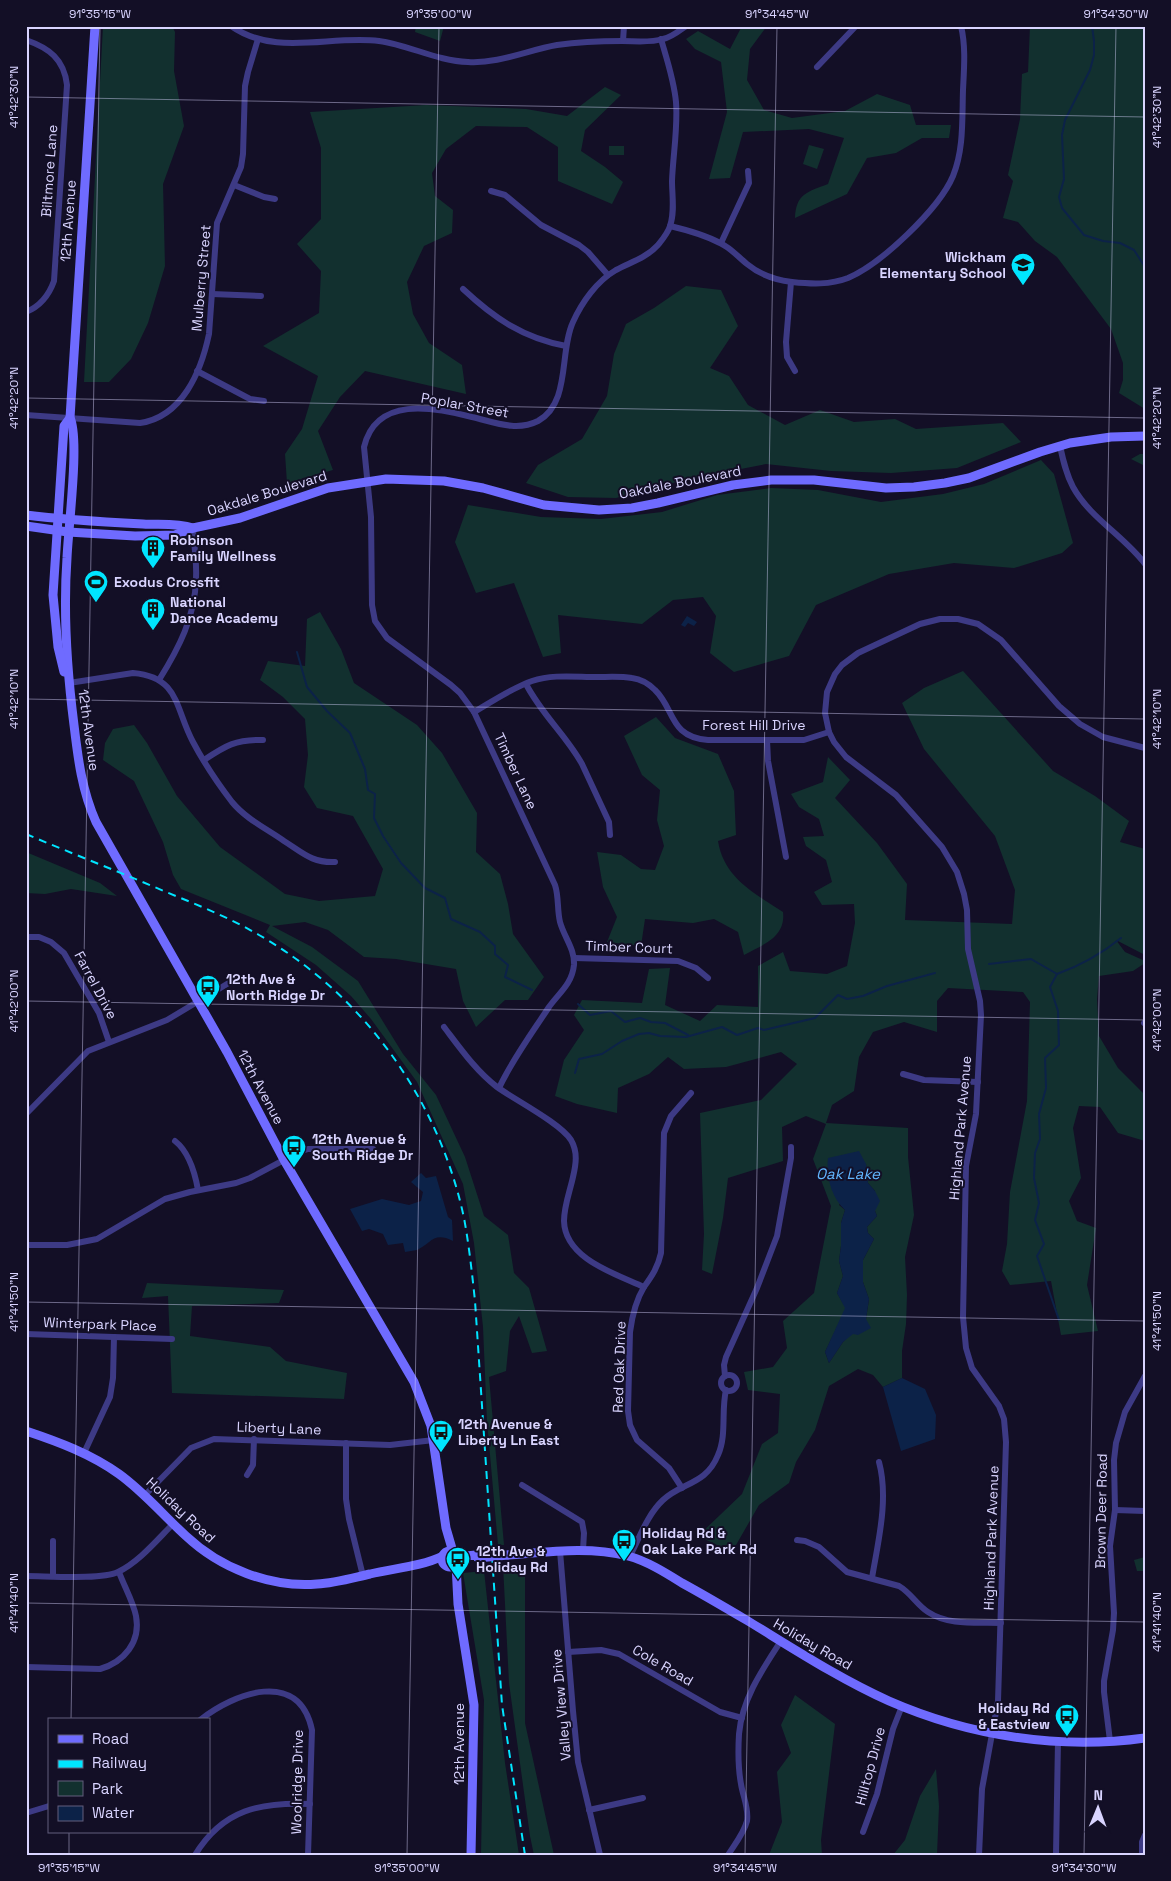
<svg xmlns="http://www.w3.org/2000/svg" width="1171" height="1881" font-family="'Space Grotesk',sans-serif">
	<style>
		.green { fill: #12302f; fill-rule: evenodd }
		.water { fill: #0c2248 }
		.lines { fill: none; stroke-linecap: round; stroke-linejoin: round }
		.stream { stroke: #0c2248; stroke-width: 2 }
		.street { stroke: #3d3a85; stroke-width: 6 }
		.secondary { stroke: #6f6bff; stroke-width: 9 }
		.rail { stroke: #00e5ff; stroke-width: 2; stroke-dasharray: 8 6; stroke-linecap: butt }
		.secondary-bridge { stroke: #6f6bff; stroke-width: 9 }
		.ticks { fill: none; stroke: #d9d4ff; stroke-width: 1; stroke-opacity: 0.45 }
		.labels { text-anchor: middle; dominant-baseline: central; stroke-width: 4; stroke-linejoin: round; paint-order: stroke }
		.street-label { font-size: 14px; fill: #d9d4ff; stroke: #130f26 }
		.poi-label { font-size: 14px; font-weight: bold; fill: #d9d4ff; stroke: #130f26; text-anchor: start }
		.water-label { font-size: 15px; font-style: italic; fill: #62b6ff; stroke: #130f26 }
		.neatline { fill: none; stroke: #d9d4ff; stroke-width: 2 }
		.ticks-label { font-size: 12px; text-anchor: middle; fill: #d9d4ff }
	</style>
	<rect width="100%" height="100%" fill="#130f26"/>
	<g class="green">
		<polygon points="103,26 172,26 175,32 174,71 184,126 163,184 165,266 148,323 131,359 109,382 84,382"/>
		<polygon points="416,26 444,26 440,41 415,32"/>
		<path d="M742,26H767L750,49L747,80L764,110L792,118L845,111L877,94L910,105L916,125H951L949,138H922L896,153L867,158L847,194L795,218C796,194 807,192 828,184L844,138L809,129L743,132L730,178L709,179L727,112L721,62L695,49L686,39L698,31L730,49Z"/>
		<polygon points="1030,26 1145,26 1145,409 1119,393 1123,380 1123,363 1111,329 1057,257 1035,241 1018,222 1003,218 1013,181 1008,175 1020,119 1022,74 1028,72"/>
		<polygon points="605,87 621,95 585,130 581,151 605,167 623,182 612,204 558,181 558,147 527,127 476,126 446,149 432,173 435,196 453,210 452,233 424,246 407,282 413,314 429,343 462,365 466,394 365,371 340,397 318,431 333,470 287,483 285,454 302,429 318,376 263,346 319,313 321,271 297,244 321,219 321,148 310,112 426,105 526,109 567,116"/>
		<polygon points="809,145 824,149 817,169 803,164"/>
		<rect x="609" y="146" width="15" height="9"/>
		<polygon points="686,286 721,290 738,326 710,368 729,376 748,405 785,425 820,410 854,422 895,419 916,429 1003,423 1021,442 957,468 891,473 831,471 766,464 684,480 616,498 568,497 526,483 538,465 582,439 607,396 614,354 626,324 654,308"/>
		<polygon points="1140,454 1145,454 1145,466 1131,459"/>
		<polygon points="1041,460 1054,474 1073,543 1062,553 1014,568 954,563 889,574 816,605 789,656 734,672 710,653 716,616 703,597 673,600 642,624 558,615 561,653 543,657 514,583 476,593 455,542 468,505 541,517 601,519 662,512 717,495 771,488 818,490 881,502 943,494 984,484"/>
		<polygon points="320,612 341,649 354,683 417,725 442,753 477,813 476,852 500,874 508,904 513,934 544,977 528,1000 505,1000 476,1027 463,1001 456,969 396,959 364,957 328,930 305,922 272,926 312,947 358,981 403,1054 436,1095 465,1157 484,1216 508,1235 514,1273 529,1288 547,1351 532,1353 519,1316 510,1331 506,1371 489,1377 504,1545 498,1545 487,1421 483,1327 474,1243 463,1184 417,1082 371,1019 351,996 316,965 266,932 270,925 181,889 173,875 163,842 134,781 103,760 105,743 113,729 134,725 147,743 177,796 220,847 285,894 319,901 375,896 383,869 353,816 317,808 304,787 308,755 305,719 283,697 260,680 268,661 305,666 307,619"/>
		<path d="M963,671L1053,771L1095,796L1129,821L1120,842L1145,849V955L1116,940L1125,952L1145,961V963L1133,971L1099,976L1097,999L1099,1036L1118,1068L1145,1095V1141L1118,1133L1100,1107L1079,1106L1073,1128L1081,1178L1069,1201L1077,1221L1096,1228L1087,1285L1098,1331L1061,1335L1051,1281L1010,1285L1002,1271L1007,1244L1010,1192L1027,1101L1030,1002L1023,992L948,988L937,1001V1032L904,1022L873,1032L859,1057L854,1091L832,1105L826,1123L908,1128V1157L914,1215L905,1257L907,1295L906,1324L902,1351V1378L883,1387L873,1375L858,1369L829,1386L815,1430L796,1462L789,1483L759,1505L732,1552L698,1536L742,1494L762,1444L778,1433L780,1394L748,1390L744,1372L773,1367L787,1348L783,1321L814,1293L831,1206L813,1159L826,1124L806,1116L782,1127L783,1161L728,1178L723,1218L712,1274L702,1270L704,1234L700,1113L761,1100L797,1064L781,1052L726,1067L684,1069L668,1057L649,1074L618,1088L617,1113L577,1104L555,1096L564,1060L584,1030L574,1015L582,1000L642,1003L649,969L670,968L665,1005L700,1021L717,1005L758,1007V966L783,952L790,971L827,974L847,966L855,923L854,904L822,905L814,892L832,882L826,860L806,846L803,837L824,836L819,819L799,807L791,794L823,782L828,757L850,780L835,798L877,843L907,884L905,920L1012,924L1015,890L995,836L924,749L902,703L924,688ZM866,1164L868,1183L875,1191V1211L877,1216L867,1227L868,1233L874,1239L863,1260V1282L869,1299L866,1319L843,1342L829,1363L825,1352L846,1308L837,1293L843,1276L839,1261L841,1246V1223L845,1210L839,1205Z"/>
		<path d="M656,717L675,738L718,754L734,791L736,835L718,841C724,878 754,893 783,912C786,938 762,945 744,955L738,932L714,919L693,923L645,919L641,946L607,942L617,917L603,887L597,852L621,855L641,869L655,870L664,846L657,820L660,790L642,775L624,736Z"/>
		<polygon points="26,852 100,883 117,896 71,889 45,894 26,893"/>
		<polygon points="147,1283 284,1290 279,1303 192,1306 190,1336 270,1347 286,1361 347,1373 344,1399 172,1393 168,1296 142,1298"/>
		<polygon points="1145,1557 1145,1571 1137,1571 1134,1560"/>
		<polygon points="525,1564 525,1723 554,1855 534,1855 530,1836 509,1683 503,1565"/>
		<polygon points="484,1571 505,1763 519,1855 481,1855 484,1700 463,1573"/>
		<polygon points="795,1695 835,1724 821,1840 822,1855 769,1855 782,1822 777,1772 791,1753 781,1725"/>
		<polygon points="936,1769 939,1806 937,1855 893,1855 905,1840 920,1796"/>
	</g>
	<g class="water">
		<polygon points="687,616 697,622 694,626 688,623 685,627 681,625"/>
		<path d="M859,1151L866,1164L868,1183L875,1191L880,1201L875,1211L877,1216L867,1227L868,1233L874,1239L863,1260V1282L869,1299L866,1319L871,1328L858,1335L853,1334L843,1342L829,1363L825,1352L845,1308L837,1293L843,1276L839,1261L841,1246V1223L845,1210C831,1197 826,1176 828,1158Z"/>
		<path d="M421,1173L426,1178L436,1176L448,1217L452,1220L453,1241C433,1231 431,1244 417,1250C413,1251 409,1251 405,1252L403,1243L388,1245L383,1234L369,1229L362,1231L350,1209L382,1199L409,1205L421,1201L423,1192L411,1182Z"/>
		<polygon points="902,1378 925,1389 936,1415 935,1439 901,1451 883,1387"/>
	</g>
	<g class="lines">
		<g class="stream">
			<polyline points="1092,26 1094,41 1094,55 1090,70 1065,120 1062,135 1064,179 1059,197 1062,208 1084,235 1103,241 1120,243 1134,250 1145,267"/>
			<polyline points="297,652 307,687 327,711 350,733 365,769 368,790 375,794 374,818 383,836 401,863 425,888 445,898 451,919 480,932 495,946 495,954 508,965 505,977 532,990"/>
			<path d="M989,964L1031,959L1057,974C1082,965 1100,955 1121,938"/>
			<polyline points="1057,974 1050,987 1058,1011 1059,1045 1045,1058 1046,1088 1039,1114 1040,1139 1035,1153 1034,1178 1039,1203 1035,1220 1044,1244 1037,1256 1059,1320"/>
			<polyline points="578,1004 590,1015 611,1011 625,1022 640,1018 651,1022 665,1023 688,1035"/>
			<polyline points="575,1073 579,1059 602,1054 622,1041 639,1034 649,1033 660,1036 686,1037 722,1027 737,1035 758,1028 764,1030 815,1018 838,995 847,999 863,996 887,986 935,973"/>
		</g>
		<g class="street">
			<path d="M231,26C275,57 329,35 379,41C409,45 437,61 468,62C498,64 528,50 557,45C578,42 600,41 622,41C635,41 650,43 663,39C672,37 679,31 686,26"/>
			<path d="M26,40C49,48 64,59 67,85L54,281C49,295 41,306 26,312"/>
			<polyline points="623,41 624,26"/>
			<polyline points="817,67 856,26"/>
			<polyline points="234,185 264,197 275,199"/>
			<polyline points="491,191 505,195 541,225 579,245 588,252 608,275"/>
			<path d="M670,226C687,230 705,235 720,243C731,248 738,257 747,264C759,274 776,280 792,282C811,284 830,285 848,278C881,264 939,209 953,176C964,149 962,119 963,90C964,69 966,47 961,26"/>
			<polyline points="721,243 749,183 748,171"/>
			<polyline points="791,282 786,342 787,357 795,371"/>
			<path d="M463,289C494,318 523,338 566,346"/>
			<polyline points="212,294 261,296"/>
			<polyline points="197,371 250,399 264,401"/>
			<path d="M26,415L140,423C182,417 201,372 209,334L217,223L241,167L243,154L245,86L248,72L258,39"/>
			<path d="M1060,446C1063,460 1066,474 1073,487C1090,518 1124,536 1145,564"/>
			<path d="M159,680C179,648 195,617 196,579C197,562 194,545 193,528"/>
			<path d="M69,683L133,673C180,677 175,709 193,742C203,761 219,785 232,802C246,819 267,829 284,841C303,853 312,863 335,862"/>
			<path d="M526,684C542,715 566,735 582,764L609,822L610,835"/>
			<path d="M474,712C493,701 512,688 532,681C553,674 575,677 597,677C608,677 620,676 632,678C640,679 649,684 655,690C675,709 669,737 708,740H804L829,732"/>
			<polyline points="767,740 768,761 786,857"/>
			<path d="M204,760C225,746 236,739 263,740"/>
			<polyline points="26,937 39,937 51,942 64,953 99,1013 109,1042"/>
			<polyline points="574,958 678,961 696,968 708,978"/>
			<polyline points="1144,1023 1145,1024"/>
			<path d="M444,1027C460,1048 476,1071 497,1087C515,1100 560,1123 571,1140C578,1152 576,1164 573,1177C570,1191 564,1206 564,1221C565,1259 616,1274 644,1287"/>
			<polyline points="903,1074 924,1080 978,1082"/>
			<path d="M499,1088C512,1060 532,1033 549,1007C559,993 572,984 574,965C575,949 564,937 560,922C557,910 559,897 555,885L474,712L460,693L451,685L387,638L375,621L372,605L371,517L364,447C376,396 433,407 472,417C494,422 516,432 538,421C571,403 559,352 573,322C582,302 597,281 616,270C631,262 646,258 658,245C662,240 668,233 670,226C675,212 672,195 672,181C673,155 678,128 676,102C674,80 667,60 661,39"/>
			<polyline points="26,1114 88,1051 167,1020 232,981"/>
			<path d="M175,1141C189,1152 195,1173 198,1190"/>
			<polyline points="26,1245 67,1245 97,1239 165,1199 190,1192 236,1183 250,1178 299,1152 308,1149 373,1149"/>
			<polyline points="26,1334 172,1339"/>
			<circle cx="729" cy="1383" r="8"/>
			<polyline points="725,1376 724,1365 726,1357 757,1288 777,1236 791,1158 791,1147"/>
			<polyline points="346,1443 346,1499 349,1519 363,1576"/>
			<polyline points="84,1453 110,1397 113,1378 114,1337"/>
			<polyline points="247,1475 253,1465 254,1439"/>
			<polyline points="522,1485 582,1522 584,1533 583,1550"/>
			<path d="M682,1488L669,1468L637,1440L630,1425L628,1411L630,1332C632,1317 636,1300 644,1287C652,1276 658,1267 661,1253L664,1133L671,1116L691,1093"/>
			<polyline points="145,1495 191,1448 214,1439 390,1445 434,1440"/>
			<polyline points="1115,1510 1145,1511"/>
			<path d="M797,1540L805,1541L819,1547L847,1572L899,1586C911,1593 917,1605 928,1612C949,1626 977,1622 1001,1623"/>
			<polyline points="560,1551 573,1711 578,1762 600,1855"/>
			<path d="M630,1556C640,1537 647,1515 663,1500C682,1482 706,1485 718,1455C727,1435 721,1411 726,1390"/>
			<path d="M26,1576C48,1576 101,1580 118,1572C139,1562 157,1540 173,1524"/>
			<polyline points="53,1576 53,1541"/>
			<path d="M872,1578C878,1542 889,1499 879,1462"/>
			<polyline points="568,1652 601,1650 619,1654 720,1712 742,1718"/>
			<path d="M26,1667L100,1669C124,1662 141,1642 136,1616C133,1601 124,1586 119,1572"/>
			<path d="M200,1720C234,1693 299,1668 312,1730L308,1855"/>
			<polyline points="1110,1741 1104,1692 1104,1681 1113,1630 1114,1613 1110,1546 1115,1510 1114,1460 1116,1443 1125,1412 1145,1376"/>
			<polyline points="589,1810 643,1798"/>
			<polyline points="26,1813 49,1806"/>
			<polyline points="863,1832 877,1794 893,1729 902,1706"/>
			<path d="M195,1855C223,1809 261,1802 310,1804"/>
			<path d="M728,1855C735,1844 744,1833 747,1821C749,1808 743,1797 741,1784C738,1768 738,1751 739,1734C742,1699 762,1670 781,1641"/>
			<polyline points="979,1855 982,1789 998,1701 1006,1442 1004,1419 999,1406 972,1368 966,1348 963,1317 966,1166 976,1114 981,1015 980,1001 968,949 967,910 964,894 957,872 942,847 896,795 846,757 834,742 829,732 825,713 827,692 835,674 842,665 858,653 920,624 940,619 958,619 978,624 1001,640 1059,706 1080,724 1103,737 1145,748"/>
			<polyline points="1056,1855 1058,1741"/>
			<polyline points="1142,1855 1142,1842 1145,1835"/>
		</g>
		<g class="secondary">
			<path d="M95,26L70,418C80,439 68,530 67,558C63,614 67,670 74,725C78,759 82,791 96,822L227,1052L284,1160L414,1382L431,1426L446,1528L453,1552"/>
			<path d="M26,515C65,520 104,522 143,524C160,525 177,523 193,528"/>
			<polyline points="26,526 68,532 135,536 175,535 193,528 240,518 328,488 386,479 444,481 483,488 544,505 599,510 632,508 658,503 733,485 771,480 814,480 886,488 914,487 945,483 969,478 1040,452 1070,443 1111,437 1145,436"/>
			<polyline points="64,672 58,647 53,595 64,426 70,418"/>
			<path d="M26,1431C59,1442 91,1454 119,1474C144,1492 163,1515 186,1536C220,1568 270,1588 317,1584C335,1583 352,1578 370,1574C394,1568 420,1567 443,1556"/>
			<circle cx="450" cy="1559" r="8"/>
			<polyline points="454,1553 466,1556 476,1555 478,1558"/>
			<path d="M508,1555C548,1552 588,1546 628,1556C647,1561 666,1573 682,1583C704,1595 726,1608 748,1621C794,1649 840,1679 889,1701C969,1736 1059,1750 1145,1738"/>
			<polyline points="456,1564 458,1604 474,1705 471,1855"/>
		</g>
		<path class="rail" d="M26,834C73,854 120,872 166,892C198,905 230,918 259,935C364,995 439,1100 464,1218C469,1245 472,1273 475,1301L502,1705L525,1855"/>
		<polyline class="secondary-bridge" points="478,1558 508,1555"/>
	</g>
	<path class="ticks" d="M26,97L1145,117M26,398L1145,418M26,699L1145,719M26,1001L1145,1020M26,1302L1145,1321M26,1603L1145,1622M71,1720L100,26M69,1855V1832M407,1855L439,26M745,1855L777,26M1084,1855L1116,26"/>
	<defs>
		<symbol id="school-pin" viewBox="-11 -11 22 30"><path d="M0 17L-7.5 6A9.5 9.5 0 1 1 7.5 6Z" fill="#00e5ff" stroke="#130f26"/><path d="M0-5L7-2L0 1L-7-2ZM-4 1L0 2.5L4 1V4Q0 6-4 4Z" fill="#111"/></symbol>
		<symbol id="building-pin" viewBox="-11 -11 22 30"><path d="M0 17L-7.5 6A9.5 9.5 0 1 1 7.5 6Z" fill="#00e5ff" stroke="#130f26"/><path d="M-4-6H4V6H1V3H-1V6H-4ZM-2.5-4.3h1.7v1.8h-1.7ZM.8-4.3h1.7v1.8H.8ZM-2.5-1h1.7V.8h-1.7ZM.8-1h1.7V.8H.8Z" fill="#111"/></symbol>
		<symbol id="stadium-pin" viewBox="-11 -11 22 30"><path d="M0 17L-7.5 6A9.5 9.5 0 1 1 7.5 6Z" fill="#00e5ff" stroke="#130f26"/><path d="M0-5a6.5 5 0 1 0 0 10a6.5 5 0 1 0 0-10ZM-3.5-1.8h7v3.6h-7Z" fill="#111"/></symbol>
		<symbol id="bus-pin" viewBox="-11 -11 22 30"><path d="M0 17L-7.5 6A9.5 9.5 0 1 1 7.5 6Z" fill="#00e5ff" stroke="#130f26"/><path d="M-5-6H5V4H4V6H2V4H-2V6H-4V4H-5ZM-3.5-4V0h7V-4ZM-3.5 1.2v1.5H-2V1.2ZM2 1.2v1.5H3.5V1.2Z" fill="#111"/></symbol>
	</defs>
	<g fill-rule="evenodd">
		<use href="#school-pin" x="1009" y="251" width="28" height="38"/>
		<use href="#building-pin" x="139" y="534" width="28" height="38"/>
		<use href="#stadium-pin" x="82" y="568" width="28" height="38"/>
		<use href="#building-pin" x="139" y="596" width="28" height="38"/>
		<use href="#bus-pin" x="194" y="973" width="28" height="38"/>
		<use href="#bus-pin" x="280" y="1133" width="28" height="38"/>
		<use href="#bus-pin" x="427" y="1418" width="28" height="38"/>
		<use href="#bus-pin" x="610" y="1527" width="28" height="38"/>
		<use href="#bus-pin" x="444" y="1545" width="28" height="38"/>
		<use href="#bus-pin" x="1053" y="1702" width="28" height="38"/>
	</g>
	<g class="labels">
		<g class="street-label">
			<text transform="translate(49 171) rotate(-86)">Biltmore Lane</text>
			<text transform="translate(68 221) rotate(-86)">12th Avenue</text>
			<text transform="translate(201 278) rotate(-85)">Mulberry Street</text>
			<text transform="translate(465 405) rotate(10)">Poplar Street</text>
			<text transform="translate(680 482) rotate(-11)">Oakdale Boulevard</text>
			<text transform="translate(267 493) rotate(-17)">Oakdale Boulevard</text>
			<text x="754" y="725">Forest Hill Drive</text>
			<text transform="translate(89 730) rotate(82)">12th Avenue</text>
			<text transform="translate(516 771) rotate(65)">Timber Lane</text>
			<text transform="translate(629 947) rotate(2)">Timber Court</text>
			<text transform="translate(96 985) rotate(62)">Farrel Drive</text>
			<text transform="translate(261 1087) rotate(62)">12th Avenue</text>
			<text transform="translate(960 1128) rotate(-85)">Highland Park Avenue</text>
			<text transform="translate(100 1324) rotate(2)">Winterpark Place</text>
			<text transform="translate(619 1367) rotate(-88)">Red Oak Drive</text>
			<text transform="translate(279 1428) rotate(2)">Liberty Lane</text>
			<text transform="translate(181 1510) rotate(43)">Holiday Road</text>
			<text transform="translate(1101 1511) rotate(-89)">Brown Deer Road</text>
			<text transform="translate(991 1538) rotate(-88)">Highland Park Avenue</text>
			<text transform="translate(813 1644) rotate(30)">Holiday Road</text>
			<text transform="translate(663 1665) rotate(30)">Cole Road</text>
			<text transform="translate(561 1705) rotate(-95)">Valley View Drive</text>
			<text transform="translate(459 1744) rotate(-90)">12th Avenue</text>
			<text transform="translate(870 1766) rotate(-75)">Hilltop Drive</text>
			<text transform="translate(297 1782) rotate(-89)">Woolridge Drive</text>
		</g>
		<g class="poi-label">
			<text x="1006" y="257" text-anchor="end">Wickham<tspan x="1006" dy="16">Elementary School</tspan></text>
			<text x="170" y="540">Robinson<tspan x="170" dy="16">Family Wellness</tspan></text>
			<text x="114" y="582">Exodus Crossfit</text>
			<text x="170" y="602">National<tspan x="170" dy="16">Dance Academy</tspan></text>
			<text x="226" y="979">12th Ave &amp;<tspan x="226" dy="16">North Ridge Dr</tspan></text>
			<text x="312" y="1139">12th Avenue &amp;<tspan x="312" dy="16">South Ridge Dr</tspan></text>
			<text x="458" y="1424">12th Avenue &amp;<tspan x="458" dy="16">Liberty Ln East</tspan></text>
			<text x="642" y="1533">Holiday Rd &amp;<tspan x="642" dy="16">Oak Lake Park Rd</tspan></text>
			<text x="476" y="1551">12th Ave &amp;<tspan x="476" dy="16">Holiday Rd</tspan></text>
			<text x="1050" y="1708" text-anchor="end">Holiday Rd<tspan x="1050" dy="16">&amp; Eastview</tspan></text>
		</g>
		<g class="water-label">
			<text x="848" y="1173">Oak Lake</text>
		</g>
	</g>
	<rect width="1171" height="1881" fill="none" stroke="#130f26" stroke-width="55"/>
	<rect x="48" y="1718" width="162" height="115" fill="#130f26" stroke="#625e7d"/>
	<rect x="58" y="1735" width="25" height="8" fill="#6f6bff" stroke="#625e7d"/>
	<text x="92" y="1744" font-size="15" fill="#d9d4ff">Road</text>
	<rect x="58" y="1760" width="25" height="8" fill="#00e5ff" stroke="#625e7d"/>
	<text x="92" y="1768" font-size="15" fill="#d9d4ff">Railway</text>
	<rect x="58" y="1781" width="25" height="15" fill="#12302f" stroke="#625e7d"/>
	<text x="92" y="1794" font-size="15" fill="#d9d4ff">Park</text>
	<rect x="58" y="1806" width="25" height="15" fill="#0c2248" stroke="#625e7d"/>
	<text x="92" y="1818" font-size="15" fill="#d9d4ff">Water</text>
	<g transform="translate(1098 1808) rotate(1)" stroke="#130f26" stroke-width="4" paint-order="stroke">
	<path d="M0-4L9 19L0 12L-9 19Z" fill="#d9d4ff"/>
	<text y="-8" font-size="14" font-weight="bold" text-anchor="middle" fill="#d9d4ff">N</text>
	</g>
	<rect x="28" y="28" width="1116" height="1826" class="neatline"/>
	<g class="ticks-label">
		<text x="100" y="18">91°35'15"W</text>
		<text x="439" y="18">91°35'00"W</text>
		<text x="777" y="18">91°34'45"W</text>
		<text x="1116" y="18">91°34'30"W</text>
		<text transform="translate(14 97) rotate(-90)" y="4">41°42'30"N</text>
		<text transform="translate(1157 117) rotate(-90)" y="4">41°42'30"N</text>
		<text transform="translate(14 398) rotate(-90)" y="4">41°42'20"N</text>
		<text transform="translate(1157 418) rotate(-90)" y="4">41°42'20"N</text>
		<text transform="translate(14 699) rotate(-90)" y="4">41°42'10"N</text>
		<text transform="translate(1157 719) rotate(-90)" y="4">41°42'10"N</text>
		<text transform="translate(14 1001) rotate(-90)" y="4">41°42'00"N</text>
		<text transform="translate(1157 1020) rotate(-90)" y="4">41°42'00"N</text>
		<text transform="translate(14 1302) rotate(-90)" y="4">41°41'50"N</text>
		<text transform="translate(1157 1321) rotate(-90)" y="4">41°41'50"N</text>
		<text transform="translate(14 1603) rotate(-90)" y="4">41°41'40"N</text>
		<text transform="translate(1157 1622) rotate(-90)" y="4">41°41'40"N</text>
		<text x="69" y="1872">91°35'15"W</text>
		<text x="407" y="1872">91°35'00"W</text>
		<text x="745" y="1872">91°34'45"W</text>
		<text x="1084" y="1872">91°34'30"W</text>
	</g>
</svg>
